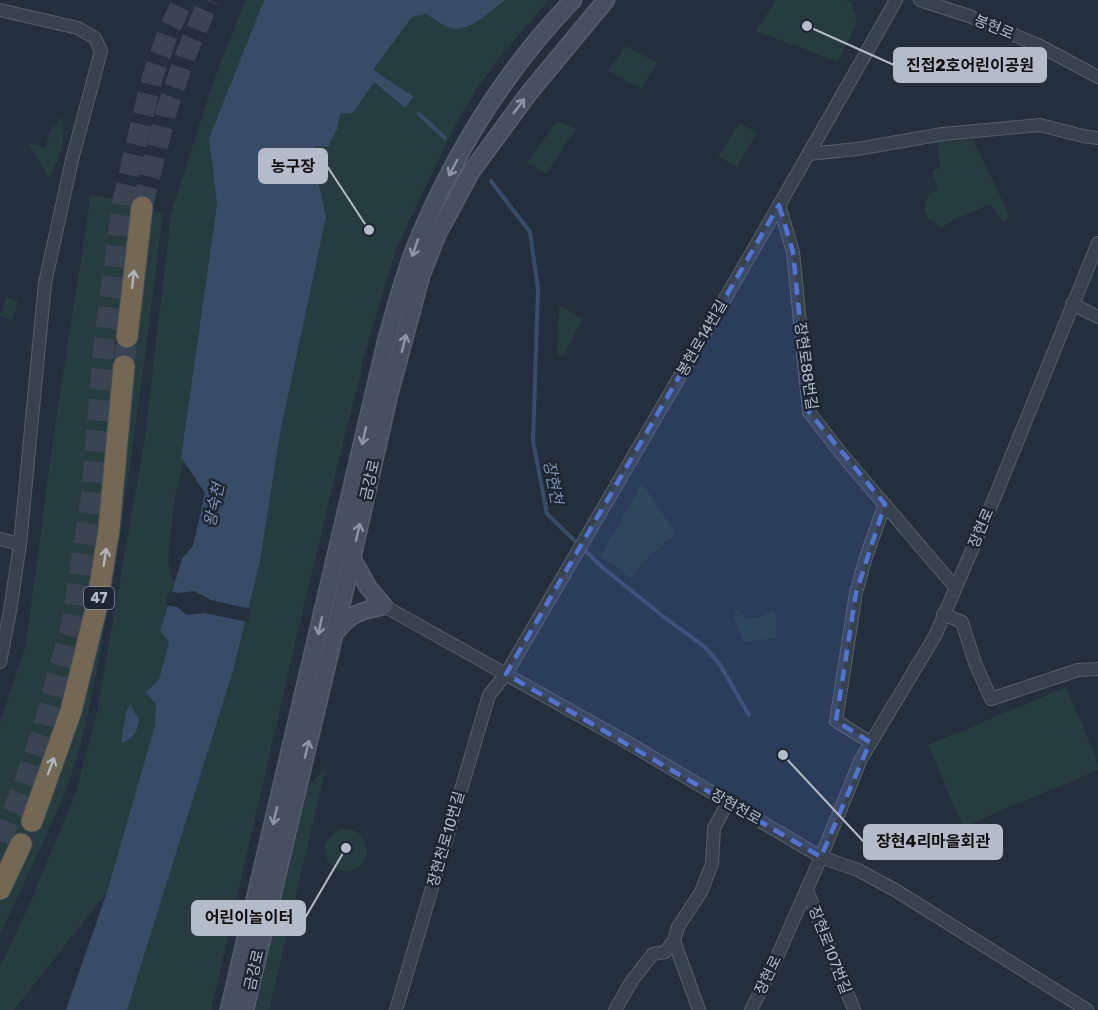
<svg xmlns="http://www.w3.org/2000/svg" width="1098" height="1010" font-family="Rubik,'Noto Sans KR',sans-serif">
	<style>
		.green { fill: #263c3f }
		.water { fill: #394c67 }
		.pier { fill: #242f3e }
		.lines { fill: none; stroke-linecap: round; stroke-linejoin: round }
		.stream { stroke: #394c67; stroke-width: 4 }
		.highway-tunnel { stroke: #3a4453; stroke-width: 21; stroke-dasharray: 21 10; stroke-linecap: butt }
		.street-casing { stroke: #565f6c; stroke-width: 14 }
		.secondary-casing { stroke: #565f6c; stroke-width: 19 }
		.highway-casing { stroke: #434c59; stroke-width: 23 }
		.street { stroke: #38414e; stroke-width: 12 }
		.secondary { stroke: #465061; stroke-width: 16 }
		.highway { stroke: #746855; stroke-width: 21 }
		.oneway { stroke: #8e96a5 }
		.oneway2 { stroke: #aeb4bd }
		.marked { fill: #5274d3; fill-opacity: 0.2; stroke: #5274d3; stroke-width: 4.5; stroke-dasharray: 12 8; stroke-linejoin: round }
		.labels { text-anchor: middle; dominant-baseline: central; stroke-width: 5; stroke-linejoin: round; paint-order: stroke }
		.shield { fill: #1d2633; stroke: #878f9c; stroke-width: 1.5 }
		.shield-label { font-size: 14px; font-weight: bold; fill: #b4bcc9 }
		.street-label { font-size: 15px; fill: #b4bcc9; stroke: #1d2633 }
		.water-label { font-size: 16px; font-style: italic; fill: #7c92b1; stroke: #1d2633 }
		.leader { fill: none; stroke: #b4bcc9; stroke-width: 2 }
		.callout-dot { fill: #b4bcc9; stroke: #1d2633; stroke-width: 2 }
		.callout { fill: #b4bcc9; stroke: #b4bcc9; stroke-width: 2 }
		.callout-label { font-size: 16px; text-anchor: middle; font-weight: bold; fill: #111 }
	</style>
	<rect width="100%" height="100%" fill="#242f3e"/>
	<g class="green">
		<polygon points="246,0 264,0 209,138 217,204 181,457 184,461 174,501 168,561 174,585 160,631 169,642 159,679 147,693 156,704 155,725 107,892 14,1010 0,1010 0,967 30,903 76,792 97,712 145,437 171,214 212,85"/>
		<polygon points="505,0 549,0 502,54 477,88 455,126 397,246 361,366 362,370 348,422 297,635 211,1010 127,1010 233,671 260,561 280,434 326,217 318,180 320,168 316,162 315,145 338,127 340,114 353,113 374,82 405,108 414,98 372,70 412,17 426,14 450,28 473,23"/>
		<polygon points="776,0 846,0 851,2 857,21 838,62 756,31"/>
		<polygon points="626,46 657,63 641,89 608,71"/>
		<path d="M62,117C67,138 60,159 49,177L28,144L45,147L50,132Z"/>
		<polygon points="557,121 576,128 546,174 527,163"/>
		<polygon points="740,123 757,133 736,167 718,156"/>
		<polygon points="973,139 1010,217 1004,222 990,205 960,216 941,228 928,218 924,205 930,194 938,190 932,172 940,167 938,142"/>
		<path d="M91,195L114,199L163,214C147,339 132,464 111,588C99,658 89,729 64,796L0,935V722L26,644L55,425Z"/>
		<polygon points="6,297 18,301 13,321 0,316"/>
		<polygon points="559,306 582,319 563,357 557,354"/>
		<polygon points="642,483 674,531 672,537 652,554 630,578 601,556"/>
		<polygon points="736,609 747,619 763,616 775,609 777,638 744,642 734,617"/>
		<polygon points="1066,687 1098,763 1098,770 963,827 928,745"/>
		<polygon points="326,767 269,1010 255,1010 308,786"/>
		<circle cx="346" cy="850" r="21"/>
	</g>
	<g class="water">
		<path d="M264,0H505C491,10 470,33 451,28C443,26 433,18 426,14L412,17L373,70L414,97L405,108L374,82L353,113L340,114L338,127L328,147L315,146L316,162L320,168L318,180L326,217L280,434L260,561L233,671L127,1010H66L107,892L155,725L156,704L146,693L159,679L169,642L160,631L182,559L193,546L205,493L181,457L217,204L209,138Z"/>
		<path d="M130,704L139,720C137,732 134,739 121,743L126,712Z"/>
	</g>
	<polygon class="pier" points="169,591 178,593 194,591 211,600 251,609 248,622 204,613 187,615 177,607 165,605"/>
	<g class="lines">
		<g class="stream">
			<polyline points="419,114 445,138"/>
			<polyline points="491,181 530,232 538,289 533,441 547,514 602,567 664,617 705,647 720,665 749,715"/>
		</g>
		<g class="highway-tunnel">
			<polyline points="142,207 167,109 185,57 209,0"/>
			<polyline points="124,366 127,337"/>
			<polyline points="0,841 21,792 43,729 72,623 91,499 104,343 123,200 152,78 169,30 183,0"/>
		</g>
		<defs>
			<g id="street">
				<polyline points="920,0 969,16 1040,46 1098,77"/>
				<polyline points="0,10 78,28 95,38 101,51 72,160 45,283 20,544 10,611 0,662"/>
				<polyline points="809,154 857,149 943,134 1040,125 1083,136 1098,138"/>
				<polyline points="779,205 793,252 809,412 844,457 955,587"/>
				<polyline points="1072,304 1098,317"/>
				<polyline points="0,539 20,544"/>
				<polyline points="384,606 625,741 821,857 858,870 895,890 1087,1010"/>
				<polyline points="943,614 962,622 975,663 991,699 1078,670 1098,669"/>
				<polyline points="870,742 836,721 856,593 866,557 885,504"/>
				<polyline points="807,890 854,1010"/>
				<polyline points="674,941 699,1010"/>
				<path d="M396,1010L489,695L506,674C637,450 769,226 896,0"/>
				<polyline points="615,1010 633,979 653,954 665,952 674,941 678,927 701,892 712,864 714,828 728,802"/>
				<polyline points="751,1010 773,966 821,857 861,759 935,636 996,494 1098,243"/>
			</g>
			<g id="secondary">
				<path d="M335,633C351,613 360,611 384,606L368,587L352,558"/>
				<path d="M229,1010L386,342C396,306 406,268 421,233C458,147 508,67 573,0"/>
				<polyline points="245,1010 345,589 389,395 421,276 437,235 471,172 529,93 606,0"/>
			</g>
			<g id="highway">
				<polyline points="127,337 142,207"/>
				<polyline points="32,821 71,711 97,605 109,529 124,366"/>
				<polyline points="0,889 21,844"/>
			</g>
		</defs>
		<use href="#street" class="street-casing"/>
		<use href="#secondary" class="secondary-casing"/>
		<use href="#highway" class="highway-casing"/>
		<use href="#street" class="street"/>
		<use href="#secondary" class="secondary"/>
		<use href="#highway" class="highway"/>
	</g>
	<defs><path id="oneway-shaft" d="M-6 0H5M1.5-3L5.5 0L1.5 3" fill="none" stroke-width="1.6" stroke-linecap="round" stroke-linejoin="round" transform="scale(1.5)"/></defs>
	<g class="oneway">
		<use href="#oneway-shaft" transform="translate(519 106) rotate(-53)"/>
		<use href="#oneway-shaft" transform="translate(453 168) rotate(118)"/>
		<use href="#oneway-shaft" transform="translate(415 248) rotate(109)"/>
		<use href="#oneway-shaft" transform="translate(404 343) rotate(-76)"/>
		<use href="#oneway-shaft" transform="translate(364 436) rotate(103)"/>
		<use href="#oneway-shaft" transform="translate(358 532) rotate(-77)"/>
		<use href="#oneway-shaft" transform="translate(320 626) rotate(102)"/>
		<use href="#oneway-shaft" transform="translate(307 749) rotate(-76)"/>
		<use href="#oneway-shaft" transform="translate(275 816) rotate(103)"/>
	</g>
	<g class="oneway2">
		<use href="#oneway-shaft" transform="translate(133 279) rotate(-84)"/>
		<use href="#oneway-shaft" transform="translate(105 557) rotate(-81)"/>
		<use href="#oneway-shaft" transform="translate(51 766) rotate(-70)"/>
	</g>
	<path class="marked" d="M779,205L793,252L809,412L885,504L856,593L836,721L870,742L821,857L506,674Z"/>
	<g class="labels">
		<rect class="shield" x="84" y="587" width="30" height="22" rx="4.5"/>
		<g class="shield-label">
			<text x="99" y="598">47</text>
		</g>
		<g class="street-label">
			<text transform="translate(994 27) rotate(22)">봉현로</text>
			<text transform="translate(702 338) rotate(-60)">봉현로14번길</text>
			<text transform="translate(806 366) rotate(82)">장현로88번길</text>
			<text transform="translate(370 480) rotate(-77)">금강로</text>
			<text transform="translate(981 528) rotate(-66)">장현로</text>
			<text transform="translate(736 807) rotate(30)">장현천로</text>
			<text transform="translate(446 839) rotate(-74)">장현천로10번길</text>
			<text transform="translate(830 950) rotate(69)">장현로107번길</text>
			<text transform="translate(254 970) rotate(-77)">금강로</text>
			<text transform="translate(768 975) rotate(-64)">장현로</text>
		</g>
		<g class="water-label">
			<text transform="translate(553 482) rotate(79)">장현천</text>
			<text transform="translate(214 505) rotate(-78)">왕숙천</text>
		</g>
	</g>
	<path class="leader" d="M807 26L894 65M369 230L327 166M783 755L864 842M346 848L305 918"/>
	<g class="callout-dot">
		<circle cx="807" cy="26" r="6"/>
		<circle cx="369" cy="230" r="6"/>
		<circle cx="783" cy="755" r="6"/>
		<circle cx="346" cy="848" r="6"/>
	</g>
	<g class="callout">
		<rect x="894" y="48" width="152" height="34" rx="6"/>
		<rect x="259" y="149" width="68" height="34" rx="6"/>
		<rect x="864" y="825" width="138" height="34" rx="6"/>
		<rect x="192" y="901" width="113" height="34" rx="6"/>
	</g>
	<g class="callout-label">
		<text x="970" y="71">진접2호어린이공원</text>
		<text x="293" y="172">농구장</text>
		<text x="933" y="847">장현4리마을회관</text>
		<text x="249" y="923">어린이놀이터</text>
	</g>
</svg>
